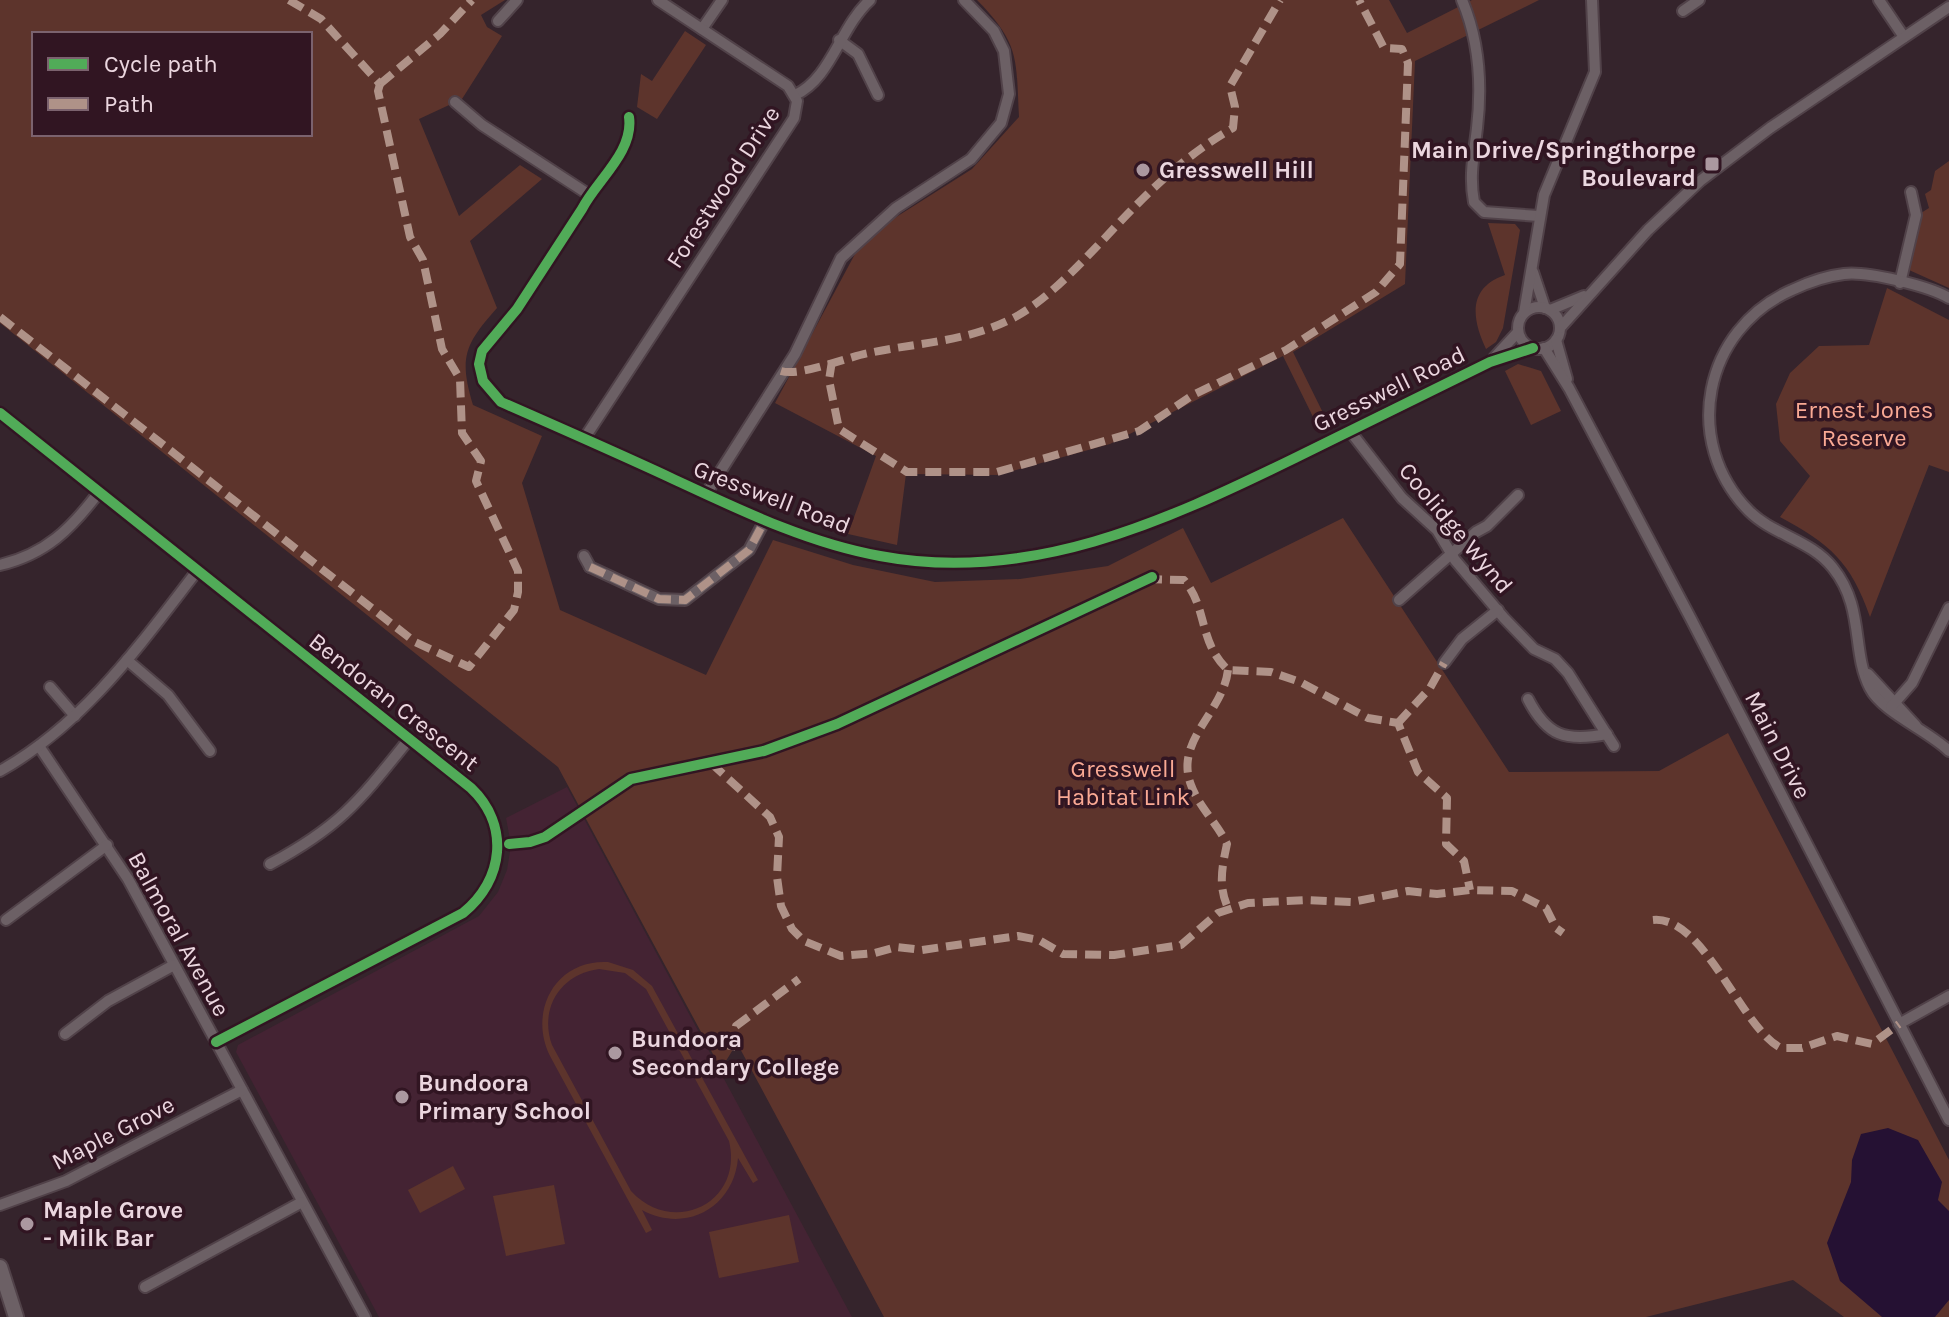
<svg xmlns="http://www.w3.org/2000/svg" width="1949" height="1317" font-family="Karla,sans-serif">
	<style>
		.built { fill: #442333 }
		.green { fill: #5d342c; fill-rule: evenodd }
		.water { fill: #251133 }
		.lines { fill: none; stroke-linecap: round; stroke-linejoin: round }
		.street-casing { stroke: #514249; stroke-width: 14 }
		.secondary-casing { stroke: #514249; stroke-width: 18 }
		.street { stroke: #6c6065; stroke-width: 10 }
		.secondary { stroke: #6c6065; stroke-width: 14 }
		.quiet { stroke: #af9288; stroke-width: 8; stroke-dasharray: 16 8; stroke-linecap: butt }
		.cycleway-casing { stroke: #311522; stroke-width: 15 }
		.cycleway { stroke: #51ab58; stroke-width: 10 }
		.poi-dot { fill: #ab98a0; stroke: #311522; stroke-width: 3 }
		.labels { text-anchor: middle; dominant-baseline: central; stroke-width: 7; stroke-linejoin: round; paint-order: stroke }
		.poi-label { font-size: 24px; font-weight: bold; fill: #ebd6df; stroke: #311522; text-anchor: start }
		.street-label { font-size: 24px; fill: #ebd6df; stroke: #311522 }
		.park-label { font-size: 24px; fill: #faa994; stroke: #311522 }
	</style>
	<rect width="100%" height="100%" fill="#35242c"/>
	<polygon class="built" points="567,787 852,1317 379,1317 236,1052 238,1045 479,916 498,892 507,870 511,845 506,818"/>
	<g class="green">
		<path d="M0,0H505L481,15L487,27L502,36L462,99L419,119L459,216L520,165L542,179L470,241L497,308C464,345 459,358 473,405L542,436L522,483L560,610L706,675L773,540L853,565L935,582L1020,579L1108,566L1183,528L1211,583L1343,518L1509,772L1659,771L1728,733L1949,1160V1317H1844L1793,1280L1646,1317H884L737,1043L721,1069L558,767L0,323ZM34,34H310V134H34Z"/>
		<path d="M977,0H1389L1407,33L1472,0H1539L1415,61L1405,284L1293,352L1330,427L1320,431L1283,356L1110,444L998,475L906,474L897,545L848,534L876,456L775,403L855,254L882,226L972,169L1019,117C1016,58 1020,44 977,0Z"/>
		<polygon points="685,31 706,45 657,119 637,107 641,74 652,81"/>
		<polygon points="1949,161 1949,288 1909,270 1921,213 1929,208 1925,194 1931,190 1935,171"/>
		<path d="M1488,223L1515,224L1520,230L1503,328L1496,342L1486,349C1472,319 1467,288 1505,275Z"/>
		<path d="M1887,288L1949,320V472L1929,465L1870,617C1851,562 1830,544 1780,517L1810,476L1780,441L1776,404L1790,373L1819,346L1869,345Z"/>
		<polygon points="1518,364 1541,371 1561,411 1531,425 1505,371"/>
		<path d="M608,962L633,970L652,986L758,1180L753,1183L738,1158C734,1207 686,1234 642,1210L652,1230L646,1233L550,1056C528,1012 555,959 608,962ZM599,969L625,973L646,989L729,1141C744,1203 673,1237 631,1191L552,1045C539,1009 560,974 599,969Z"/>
		<polygon points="453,1166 465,1189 420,1213 408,1190"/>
		<polygon points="554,1185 565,1244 506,1256 493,1196"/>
		<polygon points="789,1215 799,1262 719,1278 709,1232"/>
	</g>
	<polygon class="water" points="1888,1128 1918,1140 1942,1182 1938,1200 1949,1211 1949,1300 1935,1317 1882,1317 1840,1281 1827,1243 1851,1182 1852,1160 1861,1134"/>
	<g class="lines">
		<defs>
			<g id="street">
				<path d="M1462,0C1479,40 1482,85 1477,128C1474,154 1469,176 1474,202L1484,212L1539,216"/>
				<polyline points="1879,0 1904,37"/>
				<polyline points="1683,11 1699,0"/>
				<polyline points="498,21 517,0"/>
				<polyline points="702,29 722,0"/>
				<polyline points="839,40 858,54 878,95"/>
				<path d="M795,95C831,79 840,27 870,0"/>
				<polyline points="455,102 482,125 588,194"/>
				<path d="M629,117C634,152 596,181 582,209L517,309L482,351L479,364L483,381L501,402C558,427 615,452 671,478C738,509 807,543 880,556C1029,584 1164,522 1295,458C1360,426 1425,394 1490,362L1533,348"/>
				<polyline points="1533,272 1545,308"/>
				<polyline points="1900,283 1916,215 1911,192"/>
				<path d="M1949,298C1929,286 1867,271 1844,274C1826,276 1809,282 1792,290C1703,329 1681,442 1749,511C1773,535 1811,540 1833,568C1865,608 1851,651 1870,688C1882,712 1929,731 1949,751"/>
				<circle cx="1539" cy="328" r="21"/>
				<polyline points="1550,310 1584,296"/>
				<polyline points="1524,313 1544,195 1595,72 1592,0"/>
				<polyline points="1560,328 1648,230 1700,181 1770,128 1949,7"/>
				<polyline points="1556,340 1567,379"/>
				<polyline points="1544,348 1569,388 1691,619 1949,1120"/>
				<polyline points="1494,358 1518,332"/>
				<path d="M0,413L471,788C510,825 504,880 463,913L216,1042"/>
				<polyline points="1350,431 1402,498 1437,530 1455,560 1504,618 1534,649 1555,659 1568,673 1614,746"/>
				<polyline points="584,439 794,118 797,101 788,86 658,0"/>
				<polyline points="706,494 795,354 841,258 896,208 971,159 1001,123 1009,94 1004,51 994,31 964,0"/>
				<polyline points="584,556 590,567"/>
				<path d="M0,565C46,554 71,529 99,492"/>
				<polyline points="590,567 659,599 685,600 749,550 765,520"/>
				<polyline points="1399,600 1476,532 1487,526 1518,495"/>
				<polyline points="127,660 168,695 210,751"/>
				<polyline points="1444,663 1462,639 1498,610"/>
				<polyline points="1868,674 1916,726"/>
				<polyline points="50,687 75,716"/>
				<path d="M1528,699C1547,736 1565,742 1607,734"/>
				<polyline points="1891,707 1912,683 1949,608"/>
				<polyline points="39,746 128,879 365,1317"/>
				<path d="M0,771C85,723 139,646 197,571"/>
				<path d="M270,864C341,826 360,800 409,739"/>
				<polyline points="6,920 107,845"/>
				<polyline points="1899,1024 1949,996"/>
				<polyline points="65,1034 108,1001 174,965"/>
				<polyline points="0,1205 66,1181 242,1090"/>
				<polyline points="145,1287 302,1202"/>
			</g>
			<polyline id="secondary" points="0,1267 16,1317"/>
		</defs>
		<use href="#street" class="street-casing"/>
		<use href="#secondary" class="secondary-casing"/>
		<use href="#street" class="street"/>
		<use href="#secondary" class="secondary"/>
		<g class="quiet">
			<polyline points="289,0 321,19 380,84"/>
			<polyline points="380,84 440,34 472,0"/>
			<polyline points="0,317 415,642 469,667 514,610 518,592 518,571 476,481 481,461 462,433 460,379 442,349 423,260 410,237 378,91 380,84"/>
			<polyline points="832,361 829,380 839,429 907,472 997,472 1139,431 1193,395 1286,350 1376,292 1400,264 1408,63 1402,49 1384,48 1359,0"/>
			<path d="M781,371C800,377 847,357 869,353C920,342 970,342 1017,316C1050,297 1078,266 1104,239C1143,197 1183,156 1233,128L1235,107L1230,86L1280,0"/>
			<polyline points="590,567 659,599 685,600 749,550 765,520"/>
			<path d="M1146,579L1184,580C1208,608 1198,642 1228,670L1271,672L1300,682L1368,718L1398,723L1418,772L1447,798L1446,844L1464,861L1470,890"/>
			<path d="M1228,670C1223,713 1174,740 1191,785C1199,807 1217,823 1227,844C1222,867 1218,886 1228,908"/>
			<polyline points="1398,723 1430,688 1444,663"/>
			<polyline points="711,763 770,817 779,837 777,877 781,906 792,929 804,941 841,956 875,953 897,947 922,950 1018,936 1039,940 1063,954 1114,955 1181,945 1218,913 1248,903 1306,900 1352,902 1408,891 1437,894 1470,890 1512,891 1546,908 1556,928 1563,933"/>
			<path d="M1653,920C1704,915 1741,1028 1781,1048H1802L1837,1036L1872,1044L1899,1024"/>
			<polyline points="731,1050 736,1026 799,979"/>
		</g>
		<defs>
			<g id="cycleway">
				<path d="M629,117C634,152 596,181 582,209L517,309L482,351L479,364L483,381L501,402C558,427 615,452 671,478C738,509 807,543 880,556C1029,584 1164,522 1295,458C1360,426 1425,394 1490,362L1533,348"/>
				<path d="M0,413L471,788C510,825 504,880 463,913L216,1042"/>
				<polyline points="509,844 530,842 545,837 631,779 764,751 837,724 1152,577"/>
			</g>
		</defs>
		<use href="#cycleway" class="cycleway-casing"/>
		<use href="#cycleway" class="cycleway"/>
	</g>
	<g class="poi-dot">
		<rect x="1704" y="156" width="16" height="16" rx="4"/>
		<circle cx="1143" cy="170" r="8"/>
		<circle cx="615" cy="1053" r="8"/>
		<circle cx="402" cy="1097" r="8"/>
		<circle cx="27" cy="1224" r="8"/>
	</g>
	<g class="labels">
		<g class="poi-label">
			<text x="1696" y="150" text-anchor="end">Main Drive/Springthorpe<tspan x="1696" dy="28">Boulevard</tspan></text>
			<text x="1159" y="170">Gresswell Hill</text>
			<text x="631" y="1039">Bundoora<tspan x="631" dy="28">Secondary College</tspan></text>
			<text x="418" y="1083">Bundoora<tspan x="418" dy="28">Primary School</tspan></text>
			<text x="43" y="1210">Maple Grove<tspan x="43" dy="28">- Milk Bar</tspan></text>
		</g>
		<g class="street-label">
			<text transform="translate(723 187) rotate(-57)">Forestwood Drive</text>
			<text transform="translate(1389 389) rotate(-26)">Gresswell Road</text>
			<text transform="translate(772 497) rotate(21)">Gresswell Road</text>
			<text transform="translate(1456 528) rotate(50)">Coolidge Wynd</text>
			<text transform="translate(394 702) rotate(38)">Bendoran Crescent</text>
			<text transform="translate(1778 745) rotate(63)">Main Drive</text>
			<text transform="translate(179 934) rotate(61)">Balmoral Avenue</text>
			<text transform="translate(113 1133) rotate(-27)">Maple Grove</text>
		</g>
		<g class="park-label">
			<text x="1864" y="410">Ernest Jones<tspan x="1864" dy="28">Reserve</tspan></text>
			<text x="1123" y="769">Gresswell<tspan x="1123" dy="28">Habitat Link</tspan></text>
		</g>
	</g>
	<rect x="32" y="32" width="280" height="104" fill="#311522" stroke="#7b626e" stroke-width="2"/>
	<rect x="48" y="58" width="40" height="12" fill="#51ab58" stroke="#7b626e" stroke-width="2"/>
	<text x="104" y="72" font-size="24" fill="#ebd6df">Cycle path</text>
	<rect x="48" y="98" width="40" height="12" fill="#af9288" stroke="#7b626e" stroke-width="2"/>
	<text x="104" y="112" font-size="24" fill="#ebd6df">Path</text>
</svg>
